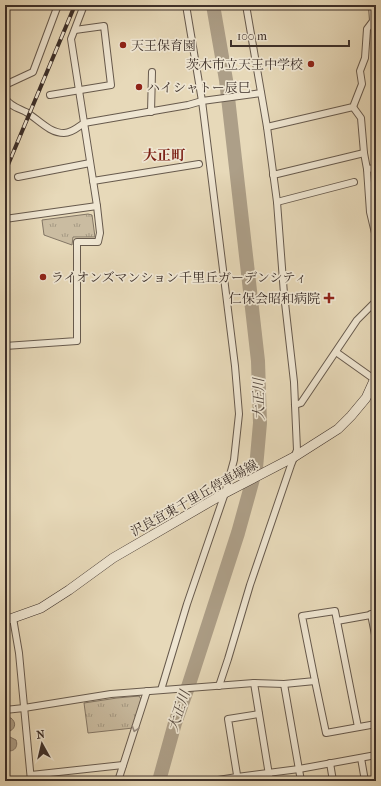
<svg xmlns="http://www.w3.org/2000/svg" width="381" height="786" font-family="'IM FELL French Canon','Noto Serif JP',serif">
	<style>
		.park { fill: url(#park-tufts); stroke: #837665 }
		.water { fill: url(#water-ripples); stroke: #807262 }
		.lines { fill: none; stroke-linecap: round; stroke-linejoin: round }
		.river { stroke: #ad9f88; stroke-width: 14 }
		.minor-casing { stroke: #675a4d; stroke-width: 8 }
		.secondary-casing { stroke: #3c2f29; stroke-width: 10 }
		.minor { stroke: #efe6d2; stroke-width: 6 }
		.secondary { stroke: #efe6d2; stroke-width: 9 }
		.rail-casing { stroke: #3c2f29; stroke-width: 4 }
		.rail { stroke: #efe6d2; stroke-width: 2.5; stroke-dasharray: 8; stroke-linecap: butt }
		.oneway { stroke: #968a7e }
		.poi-dot { fill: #8f2418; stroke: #efe6d2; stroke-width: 1.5 }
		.labels { text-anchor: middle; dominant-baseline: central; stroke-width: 3.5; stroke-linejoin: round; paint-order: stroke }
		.poi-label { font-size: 13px; fill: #3c2f29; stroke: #efe6d2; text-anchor: start }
		.street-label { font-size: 13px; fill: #3c2f29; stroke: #efe6d2 }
		.neighbourhood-label { font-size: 14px; font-weight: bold; fill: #7a1f14; stroke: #efe6d2 }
		.water-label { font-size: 14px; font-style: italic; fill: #584b41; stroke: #efe6d2 }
	</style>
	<defs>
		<pattern id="park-tufts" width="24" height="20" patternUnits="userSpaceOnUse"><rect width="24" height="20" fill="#cabca1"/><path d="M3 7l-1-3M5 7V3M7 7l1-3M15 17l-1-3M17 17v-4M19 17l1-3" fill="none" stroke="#a59983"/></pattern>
		<pattern id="water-ripples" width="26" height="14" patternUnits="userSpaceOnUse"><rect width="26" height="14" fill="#ad9f88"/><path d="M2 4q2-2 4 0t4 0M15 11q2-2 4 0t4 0" fill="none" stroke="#8e826f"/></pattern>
	</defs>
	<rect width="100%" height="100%" fill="#e7d9b9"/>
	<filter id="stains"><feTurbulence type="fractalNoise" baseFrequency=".005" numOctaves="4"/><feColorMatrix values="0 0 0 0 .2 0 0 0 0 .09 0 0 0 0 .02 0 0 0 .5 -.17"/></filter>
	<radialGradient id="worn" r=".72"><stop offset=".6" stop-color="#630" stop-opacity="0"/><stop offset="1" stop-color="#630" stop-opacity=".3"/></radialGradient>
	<g class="park">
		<polygon points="88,214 92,215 95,237 73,237 72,245 44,235 42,220"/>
		<polygon points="139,696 141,699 133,728 88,733 84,703 117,698"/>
	</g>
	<g class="water">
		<path d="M5,717L11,718C16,722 16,728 10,731H5Z"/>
		<path d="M10,737L16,740C19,748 12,754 5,749V740Z"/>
	</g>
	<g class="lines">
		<polyline class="river" points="159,781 175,723 188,687 238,533 256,468 260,423 258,361 226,80 213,5"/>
		<defs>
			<g id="minor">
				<polyline points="5,85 33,72 58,5"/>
				<polyline points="50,95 111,85 104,26 75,30"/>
				<path d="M5,98C10,106 18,108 26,112C38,119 49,133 64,133C72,133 78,127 84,123L188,105L202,101L261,93"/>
				<polyline points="353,107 361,118 364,153 367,169 370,212 375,233 376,233"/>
				<polyline points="151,112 152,72"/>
				<polyline points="267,127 353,107 362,84 360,71 365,58 367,29 373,21 372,5"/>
				<polyline points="367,169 376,168"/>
				<polyline points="273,175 364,153"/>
				<polyline points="18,177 90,163"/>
				<polyline points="93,181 199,164"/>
				<polyline points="277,202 354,182"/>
				<polyline points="5,219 97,206"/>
				<polyline points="5,346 77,341 77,242 98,242 100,233 97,206 71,39 84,5"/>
				<polyline points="336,352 374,379"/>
				<polyline points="295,405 301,403 357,320 376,301"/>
				<polyline points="371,614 376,640"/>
				<polyline points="13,618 19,653 31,781"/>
				<polyline points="337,621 358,727"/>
				<polyline points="315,681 326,733 376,724"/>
				<polyline points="254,683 270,781"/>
				<polyline points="284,684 301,781"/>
				<polyline points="219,686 228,659 250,585 291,465 297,450 294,382 284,294 277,202 267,127 246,5"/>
				<polyline points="161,690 187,604 225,493 234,460 239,414 235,366 202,101 186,5"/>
				<polyline points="5,710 24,708 111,694 254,683 284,684 315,681 302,616 335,611 337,621 376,614"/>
				<polyline points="361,758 365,781"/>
				<polyline points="330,763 333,781"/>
				<polyline points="31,775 123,765"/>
				<polyline points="118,781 147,691"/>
				<polyline points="212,781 237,777 299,769 376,755"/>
				<polyline points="238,781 228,719 259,714"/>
			</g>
			<polyline id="secondary" points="5,620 13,618 41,608 69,590 113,558 225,493 294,457 338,429 351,416 366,398 376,376"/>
		</defs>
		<use href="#minor" class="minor-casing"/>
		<use href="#secondary" class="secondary-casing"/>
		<use href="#minor" class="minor"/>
		<use href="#secondary" class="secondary"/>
		<defs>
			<polyline id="rail" points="5,172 75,5"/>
		</defs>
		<use href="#rail" class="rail-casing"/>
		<use href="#rail" class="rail"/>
	</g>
	<defs><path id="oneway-chevron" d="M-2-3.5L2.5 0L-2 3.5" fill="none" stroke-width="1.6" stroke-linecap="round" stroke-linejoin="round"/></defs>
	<use class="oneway" href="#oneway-chevron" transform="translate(135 729) rotate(108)"/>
	<g class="poi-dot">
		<circle cx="123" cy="45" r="4"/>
		<circle cx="311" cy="64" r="4"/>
		<circle cx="139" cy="87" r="4"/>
		<circle cx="43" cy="277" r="4"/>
		<path d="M327 292h4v4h4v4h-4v4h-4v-4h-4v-4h4z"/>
	</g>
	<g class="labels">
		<g class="poi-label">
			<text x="131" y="45">天王保育園</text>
			<text x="303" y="64" text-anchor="end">茨木市立天王中学校</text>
			<text x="147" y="87">ハイシャトー辰巳</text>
			<text x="51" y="277">ライオンズマンション千里丘ガーデンシティ</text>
			<text x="320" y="298" text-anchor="end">仁保会昭和病院</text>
		</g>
		<g class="street-label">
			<text transform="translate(194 498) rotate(-29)">沢良宜東千里丘停車場線</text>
		</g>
		<g class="neighbourhood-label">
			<text x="164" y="155">大正町</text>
		</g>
		<g class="water-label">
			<text transform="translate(259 399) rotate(-91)">大正川</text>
			<text transform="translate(179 711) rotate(-72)">大正川</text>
		</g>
	</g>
	<rect width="381" height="786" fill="none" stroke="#e7d9b9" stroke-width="20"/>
	<rect x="6" y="6" width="369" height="774" fill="none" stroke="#3c2f29" stroke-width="2"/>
	<rect x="10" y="10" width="361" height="766" fill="none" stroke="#3c2f29"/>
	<g transform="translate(42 744) rotate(352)" stroke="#efe6d2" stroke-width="3" paint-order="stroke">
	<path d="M0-3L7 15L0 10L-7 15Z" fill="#3c2f29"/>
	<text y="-6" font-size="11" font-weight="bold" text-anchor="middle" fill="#3c2f29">N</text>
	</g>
	<path d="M231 40v6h118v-6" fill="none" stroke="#3c2f29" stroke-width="2"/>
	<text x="237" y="40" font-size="12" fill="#3c2f29" stroke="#efe6d2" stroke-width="3" paint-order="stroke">100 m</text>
	<rect width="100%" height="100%" filter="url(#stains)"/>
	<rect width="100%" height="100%" fill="url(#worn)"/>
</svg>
